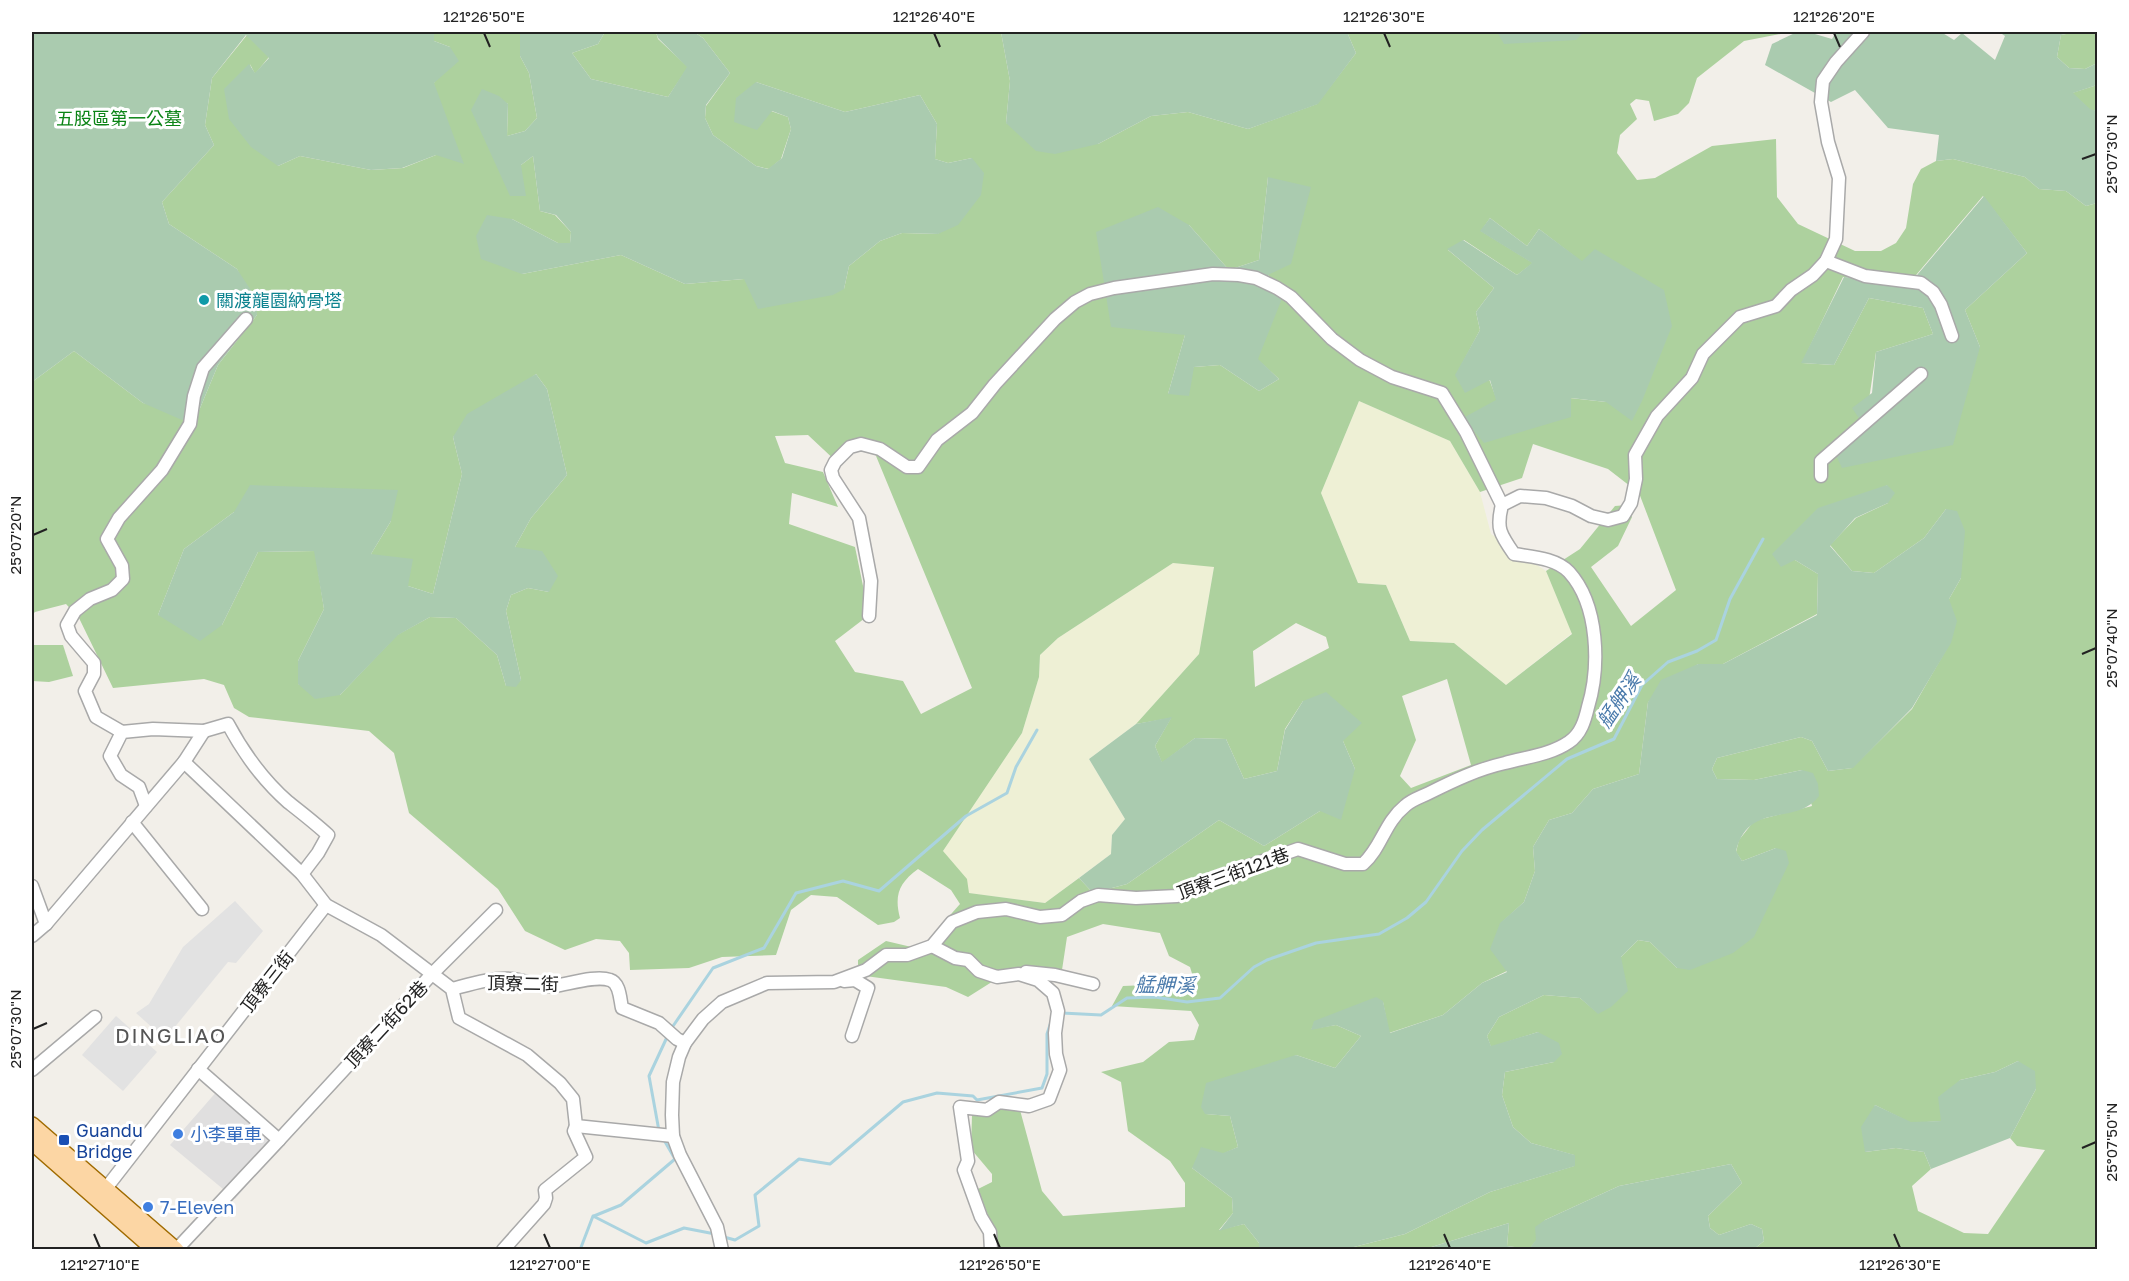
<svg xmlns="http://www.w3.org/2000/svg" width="2129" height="1281" font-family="'Golos Text','Noto Sans TC',sans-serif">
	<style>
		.residential { fill: #e0dfdf }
		.farmland { fill: #eef0d5 }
		.forest { fill: #add19e; fill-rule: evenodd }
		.cemetery { fill: #aacbaf }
		.parking { fill: #e2e2e2 }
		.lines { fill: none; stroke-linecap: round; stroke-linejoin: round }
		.stream { stroke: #aad3df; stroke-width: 3 }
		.minor-casing { stroke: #a9a9a9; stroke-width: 15 }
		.major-casing { stroke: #a06b00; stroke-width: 18 }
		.minor { stroke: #fff; stroke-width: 12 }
		.major { stroke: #fcd6a4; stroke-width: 15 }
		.ticks { fill: none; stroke: #222; stroke-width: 2 }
		.culture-dot { fill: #0f9aa8; stroke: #fff; stroke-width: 2 }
		.shop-dot { fill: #3f7fe0; stroke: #fff; stroke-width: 2 }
		.transit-dot { fill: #1a4fb4; stroke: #fff; stroke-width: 2 }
		.labels { text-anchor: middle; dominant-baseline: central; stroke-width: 6; stroke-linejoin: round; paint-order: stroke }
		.park-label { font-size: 18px; fill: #0c8416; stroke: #fff }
		.culture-label { font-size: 18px; fill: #0d838f; stroke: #fff; text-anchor: start }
		.street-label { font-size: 18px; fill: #222; stroke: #fff }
		.transit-label { font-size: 18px; fill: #164399; stroke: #fff; text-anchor: start }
		.shop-label { font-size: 18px; fill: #366cbe; stroke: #fff; text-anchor: start }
		.water-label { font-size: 20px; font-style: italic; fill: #4a7aab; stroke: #fff }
		.quarter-label { font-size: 21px; letter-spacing: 1.5px; fill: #555; stroke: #fff }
		.neatline { fill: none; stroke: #222; stroke-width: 2 }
		.ticks-label { font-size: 15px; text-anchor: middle; fill: #222 }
	</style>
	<rect width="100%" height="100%" fill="#f2efe9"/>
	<polygon class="residential" points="218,1090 282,1145 235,1199 170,1145"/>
	<g class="farmland">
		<polygon points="1359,401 1450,441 1480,492 1491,534 1546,571 1572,633 1506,685 1454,643 1410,641 1386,585 1358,583 1321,493"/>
		<polygon points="1173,563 1214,566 1199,654 1136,724 1089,759 1125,819 1112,835 1111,854 1045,903 968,893 943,851 1022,733 1039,677 1040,655 1058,638"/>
	</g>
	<g class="forest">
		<path d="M434,32H520V56L529,73L537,118L525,131L507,136L508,104L482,90L521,165L533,156L540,211L555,215L571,232L570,243H558L512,219L522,274L621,255L685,284L744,279L844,289L849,266L880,241L902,233L938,234L972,158L948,163L935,159L937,124L920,95L845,112L756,82L771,111L788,117L791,129L781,159L769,169L756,166L713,135L705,118L706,106L730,73L703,38L694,32H1001L1010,81L1006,123L1098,144L1151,116L1188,112L1248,129L1317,104L1356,53L1347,32H1791L1744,41L1697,78L1689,103L1678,114L1654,121L1649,101L1636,99L1630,104L1637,119L1620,135L1617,153L1637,180L1655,178L1712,146L1776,139L1777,197L1798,224L1855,251H1881L1896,243L1906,228L1913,184L1921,169L1936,161L1953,159L2025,177L2039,189L2066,191L2086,206L2097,203V1249H1754L1764,1241L1762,1229L1751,1224L1719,1235L1710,1228L1708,1216L1742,1183L1731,1164L1619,1186L1545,1220L1537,1240L1529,1249L1507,1246L1509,1223L1425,1249H1346L1405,1234L1490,1192L1574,1166V1155L1531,1143L1513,1127L1502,1095L1505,1072L1554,1062L1538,1032L1491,1047L1487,1036L1499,1017L1544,995L1580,998L1598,1013L1621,957L1638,940L1650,942L1677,968L1776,848L1742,861L1736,852L1739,840L1754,821L1812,806L1802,770L1754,780L1717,779L1712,769L1717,758L1801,737L1812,741L1828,771L1852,768L1912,709L1950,643L1949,599L1961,578L1946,509L1924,538L1874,573L1852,571L1830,545L1856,518L1888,503L1887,485L1795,560L1818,574L1817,614L1723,664H1698L1648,702L1639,774L1593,789L1572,813L1549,820L1533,847L1535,871L1524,902L1501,923L1507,971L1482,983L1443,1015L1389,1033L1383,1002L1311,1029L1336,1025L1361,1036L1335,1068L1296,1055L1206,1114L1230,1116L1238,1147L1192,1168L1232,1198L1233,1213L1219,1230L1244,1224L1259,1243V1249H1001L978,1189L992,1182V1174L971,1149L972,1115L977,1108L1020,1110L1042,1191L1063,1216L1185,1207V1183L1170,1161L1128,1131L1121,1082L1101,1072L1143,1062L1169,1042L1194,1040L1199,1025L1191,1011L1112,1006L1123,986L1195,983L1190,967L1169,956L1160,933L1103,924L1067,937L1062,970L1006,973L968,997L946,987L858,975V960L886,941L920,949L960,904L951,890L918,869C899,883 894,895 900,918L894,922L878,925L837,897L811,895L791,910L776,955L722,957L689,968L630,970L629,953L620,941L596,939L565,950L525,931L498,889L409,813L394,753L369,731L249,717L234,708L224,685L204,679L113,688L79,618L66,604L35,612L32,615V382L74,351L143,403L198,413L218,365L257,315L237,269L169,224L162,202L214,145L205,125L212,78L247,35L269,57L255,74L250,64L278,166L300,156L371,170L403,168L436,155L434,83L450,47L434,41ZM1268,177V275L1284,291L1257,359L1279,379L1259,391L1220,365L1194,367L1168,394L1185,335L1189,225L1229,270L1259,260ZM1983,196L2027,253L1965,310L1980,347L1865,427L1876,352L1933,334L1923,308L1869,298L1834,365L1802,363L1843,277L1911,281ZM1490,218L1527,246L1539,229L1582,262L1606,402L1570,398L1497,400L1489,379L1456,375L1480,330L1476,312L1494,288L1448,250L1464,240L1517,275L1533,263L1481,231ZM536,374L547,389L567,475L531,518L515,547L549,592L528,588L511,595L506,611L521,680L506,686L497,655L456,618L430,617L397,635L340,695L298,684V661L324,609L315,551L258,552L222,625L158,615L184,549L234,512L391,521L371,554L408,586L433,594L462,474L453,437ZM1359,401L1450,441L1480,492L1522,478L1533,444L1608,469L1639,493L1676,590L1631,626L1591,567L1618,546L1632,517L1627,505L1615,506L1580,549L1546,571L1572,634L1506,685L1454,643L1410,641L1386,585L1358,583L1321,493ZM808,435L839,464L869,439L972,688L921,714L903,681L855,672L835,641L869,615L855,547L789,524L792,493L838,507L823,472L785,463L775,436ZM1173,563L1214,567L1199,654L1136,724L1171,718L1155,746L1162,763L1195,738L1226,739L1244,779L1277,771L1285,729L1303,701L1343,741L1355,769L1320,811L1264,846L1219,820L1127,884L1093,893L1079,878L1045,903L969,893L967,879L943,851L1022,733L1039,677L1040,655L1058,638ZM1296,623L1326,637L1329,648L1255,687L1253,651ZM1447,679L1471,765L1411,788L1400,776L1416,740L1402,696ZM2018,1061L2036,1089L2010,1138L2017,1146L2045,1150L1988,1234L1964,1233L1918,1211L1912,1186L1931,1169L1924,1152L1896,1148L1865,1152L1875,1105L1911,1123L1942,1121L1960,1080L1995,1072Z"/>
		<polygon points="605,32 656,32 658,39 688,67 668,97 591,79 572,53 598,44"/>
		<polygon points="2076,32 2097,32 2097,63 2085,69 2069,68 2057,57 2061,35"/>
		<polygon points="2097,85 2097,111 2090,110 2072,93"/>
		<polygon points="32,645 63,645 73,676 49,682 32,681"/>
	</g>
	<g class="cemetery">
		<polygon points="32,32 434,32 434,41 450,47 459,61 434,83 464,164 436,155 402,168 371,170 300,156 278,166 251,147 229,119 224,89 249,64 255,73 269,58 246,35 212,78 205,125 214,145 162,202 169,224 237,269 256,298 257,315 218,365 198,413 182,420 143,403 74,351 32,382"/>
		<polygon points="520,32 605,32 598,44 572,53 591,79 668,97 687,67 658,38 656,32 694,32 703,38 730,73 706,105 705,118 713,135 756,166 768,169 782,158 791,129 788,117 772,111 757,130 734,122 736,98 756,82 845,112 920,95 937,124 935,159 948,163 972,158 984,173 981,195 958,225 938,234 902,233 880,241 849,266 844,289 833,295 758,309 744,279 685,284 621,255 522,274 481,259 476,236 487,215 512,219 558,243 570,243 571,232 556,215 540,211 533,156 521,165 526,196 510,196 471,110 482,89 499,96 508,104 507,136 525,131 537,118 529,73 520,56"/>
		<polygon points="1001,32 1347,32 1356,53 1318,104 1248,129 1188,112 1151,116 1098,144 1055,154 1036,151 1006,123 1010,81"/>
		<polygon points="1497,32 1584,32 1576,40 1504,44"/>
		<polygon points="1797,32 1808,32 1832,39 1836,32 1941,32 1954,40 1962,33 1995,60 2005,36 1999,32 2076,32 2061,35 2057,57 2069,68 2085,69 2097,63 2097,85 2073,93 2090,109 2097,111 2097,203 2086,206 2066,191 2039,189 2025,177 1953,159 1936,161 1939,135 1888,128 1855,90 1831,102 1765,65 1772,44"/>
		<polygon points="1268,177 1311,187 1291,264 1268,275 1285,291 1258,359 1279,379 1259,391 1220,365 1194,367 1189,396 1168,394 1185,335 1111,327 1096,232 1158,207 1189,225 1229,270 1259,260"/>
		<polygon points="1984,196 2027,253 1965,310 1980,347 1953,445 1842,468 1835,453 1865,427 1852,408 1872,393 1876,352 1933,334 1923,308 1869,298 1834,365 1801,363 1844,277 1912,281"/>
		<polygon points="1490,218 1527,246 1539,229 1582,261 1595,249 1664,290 1672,326 1642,401 1632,421 1606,402 1571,398 1571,417 1484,443 1463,418 1496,400 1490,380 1465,393 1455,375 1480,330 1476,312 1494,288 1447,249 1463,240 1517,275 1532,263 1480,231"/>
		<polygon points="536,374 547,389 567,475 531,518 515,547 542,551 558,576 549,592 528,588 511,595 506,611 521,680 516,687 506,686 497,655 456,618 430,617 398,635 340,695 315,699 298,684 298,661 324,609 314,551 258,552 222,625 200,641 158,615 184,549 234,512 250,485 398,490 391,521 371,554 413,559 408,586 433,594 462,474 453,437 467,414"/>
		<path d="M1887,485L1895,493L1888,503L1855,518L1830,546L1852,571L1874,573L1924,538L1946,509L1957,511L1965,531L1961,578L1949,599L1957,621L1951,643L1912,708L1853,768L1828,771L1812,741L1801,737L1717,758L1712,769L1717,779L1754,780L1802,770L1813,773L1818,784L1819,796C1796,827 1749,800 1736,851L1742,861L1776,848L1786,851L1789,863L1754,937L1733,953L1690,970L1677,968L1650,942L1638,940L1621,957L1628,991L1611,1007L1598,1014L1580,998L1544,995L1499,1017L1487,1036L1491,1046L1538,1032L1559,1043L1562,1054L1554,1062L1505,1072L1502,1095L1513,1127L1531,1143L1575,1155V1166L1490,1192L1405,1234L1346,1249H1259V1243L1244,1224L1219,1231L1233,1213L1232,1198L1192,1168L1201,1147L1223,1153L1238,1147L1230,1116L1205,1114L1201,1107L1206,1083L1296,1055L1335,1068L1361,1036L1336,1025L1311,1030L1314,1021L1376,997L1383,1001L1390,1033L1443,1015L1482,983L1507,972L1490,949L1500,923L1524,902L1535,871L1533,847L1549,820L1572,813L1593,789L1639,774L1648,702L1661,680L1698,664H1723L1817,615L1818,574L1795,560L1781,567L1772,554L1818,508Z"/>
		<polygon points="1326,692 1362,723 1343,741 1355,769 1341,820 1320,811 1264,846 1219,820 1127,884 1093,893 1079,878 1111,854 1112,835 1125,819 1089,759 1136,724 1172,717 1155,746 1162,762 1195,738 1226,739 1244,779 1277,771 1285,730 1303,701"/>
		<polygon points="2018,1061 2035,1071 2036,1089 2010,1138 1931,1169 1924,1152 1896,1148 1865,1152 1861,1127 1875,1105 1911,1122 1941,1121 1938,1097 1960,1080 1995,1072"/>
		<polygon points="1731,1164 1742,1183 1708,1216 1710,1228 1719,1235 1751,1224 1762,1229 1764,1241 1754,1249 1425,1249 1509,1223 1507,1246 1529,1249 1536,1240 1535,1227 1545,1220 1619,1186"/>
	</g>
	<g class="parking">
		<polygon points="235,901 263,931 236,963 228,962 165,1039 136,1013 149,1004 183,947"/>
		<polygon points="116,1016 157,1052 123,1091 82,1055"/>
	</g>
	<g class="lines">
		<g class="stream">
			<polyline points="1062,1013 1101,1015 1127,998 1155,997 1187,1002 1220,998 1254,967 1267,960 1316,943 1379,934 1407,918 1426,902 1462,851 1482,830 1567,759 1614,739 1642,685 1668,662 1697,651 1716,640 1730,599 1763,539"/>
			<polyline points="671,1029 713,968 764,948 796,893 843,881 879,891 966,816 1007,793 1016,767 1037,730"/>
			<polyline points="659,1131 649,1076 668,1035"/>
			<polyline points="594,1216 621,1205 675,1159 664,1140"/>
			<polyline points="724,1237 735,1240 759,1226 755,1195 799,1159 830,1164 903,1102 937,1093 973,1096 977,1100 1042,1088 1047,1074 1047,1034 1051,1022"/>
			<polyline points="580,1250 593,1216 646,1243 684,1228 715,1234"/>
		</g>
		<defs>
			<g id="minor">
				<polyline points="1826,261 1865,276 1921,283 1933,292 1941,305 1952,336"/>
				<polyline points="1821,476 1821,461 1921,374"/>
				<polyline points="869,616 871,581 859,518 833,478 831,470 835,462 850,447 861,444 880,449 907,467 918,467 937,440 972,413 995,384 1055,319 1075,302 1090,294 1114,288 1213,274 1239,275 1256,278 1277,288 1291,297 1332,339 1360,360 1392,377 1442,393 1466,432 1502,505"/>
				<polyline points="122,732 96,717 85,691 94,674 94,663 71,636 67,625 75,611 90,599 112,590 123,579 122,566 107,539 119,518 162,470 190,424 194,396 203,368 246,319"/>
				<polyline points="184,762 302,874 326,905 381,935 452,989 459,1018 527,1055 560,1083 573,1099 576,1126 673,1136"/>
				<path d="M146,806L139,787L121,775L110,756L122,732L153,729L204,731L228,724C243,752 264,781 288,802C302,813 315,823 328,835L318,853L302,874"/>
				<polyline points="132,822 202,909"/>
				<polyline points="32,886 46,924"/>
				<polyline points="32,936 46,924 184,762 204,731"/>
				<polyline points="932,946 955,958 968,960 979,971 997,977 1019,974 1038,980 1053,993 1058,1011 1055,1033 1056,1054 1060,1070 1049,1099 1029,1106 999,1102 987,1110 960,1107 968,1161 964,1170 981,1217 990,1232 991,1250"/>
				<polyline points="1026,972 1055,975 1093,984"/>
				<polyline points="844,981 855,980 868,988 852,1036"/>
				<path d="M452,989C471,984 493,977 512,979C527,981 539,987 554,986C569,984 596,975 610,980C620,983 620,999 622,1008L659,1023L677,1039L685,1043"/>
				<polyline points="32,1070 95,1017"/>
				<polyline points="279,1140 432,974 496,910"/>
				<polyline points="100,1196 326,905"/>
				<polyline points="176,1250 279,1140 198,1069"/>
				<polyline points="503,1250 544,1204 546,1198 545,1190 586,1157 574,1131 576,1126"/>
				<path d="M722,1250L717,1227L680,1155L673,1136L672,1115L673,1082L679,1057L685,1043L703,1019L722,1002L767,983L834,982L866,970L886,955H907L932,946L952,922L977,912L1006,909L1040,917L1062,915L1081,901L1098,895L1136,898L1177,896L1211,879L1298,849L1345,864H1363C1382,847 1384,823 1405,806C1411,800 1421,797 1429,793C1453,781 1478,769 1505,763C1526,757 1550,755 1569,742C1581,734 1585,720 1588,707C1600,667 1599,605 1569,572C1556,558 1532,557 1514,554C1500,534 1496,528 1502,505L1520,496L1546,498L1572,506L1591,516L1608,520L1623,516L1631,503L1636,479L1635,455L1657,416L1692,378L1703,354L1740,317L1776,306L1791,290L1813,275L1826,261L1836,239L1839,178L1828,142L1821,102L1823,81L1836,62L1863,32"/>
			</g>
			<g id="major">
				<polyline points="32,1125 176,1250"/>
				<polyline points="32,1142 155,1250"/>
			</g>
		</defs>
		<use href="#minor" class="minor-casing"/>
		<use href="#major" class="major-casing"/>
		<use href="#minor" class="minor"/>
		<use href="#major" class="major"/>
	</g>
	<path class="ticks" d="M484,33L490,47M934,33L940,47M1384,33L1390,47M1834,33L1840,47M2082,159L2096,154M33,535L47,529M2082,654L2096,648M33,1029L47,1023M2082,1148L2096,1142M94,1234L100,1248M544,1234L550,1248M994,1234L1000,1248M1444,1234L1450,1248M1894,1234L1900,1248"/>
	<circle class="culture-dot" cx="204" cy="300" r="6"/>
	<g class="shop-dot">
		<circle cx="178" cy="1134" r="6"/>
		<circle cx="148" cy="1207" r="6"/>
	</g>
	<rect class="transit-dot" x="58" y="1134" width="12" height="12" rx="3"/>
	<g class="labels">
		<g class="park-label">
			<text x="119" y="118">五股區第一公墓</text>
		</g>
		<g class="culture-label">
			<text x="216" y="300">關渡龍園納骨塔</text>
		</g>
		<g class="street-label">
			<text transform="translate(1233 873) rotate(-20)">頂寮三街121巷</text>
			<text transform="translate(267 981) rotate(-52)">頂寮三街</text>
			<text transform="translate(523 983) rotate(1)">頂寮二街</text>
			<text transform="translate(386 1024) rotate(-47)">頂寮二街62巷</text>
		</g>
		<g class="transit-label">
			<text x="76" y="1130">Guandu<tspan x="76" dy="21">Bridge</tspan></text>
		</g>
		<g class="shop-label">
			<text x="190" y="1134">小李單車</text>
			<text x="160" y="1207">7-Eleven</text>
		</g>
		<g class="water-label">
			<text transform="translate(1618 700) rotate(-56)">艋舺溪</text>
			<text transform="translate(1165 984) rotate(1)">艋舺溪</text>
		</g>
		<g class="quarter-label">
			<text x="171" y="1035">DINGLIAO</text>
		</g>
	</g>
	<rect width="2129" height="1281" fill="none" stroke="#ffffff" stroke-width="66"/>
	<rect x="33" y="33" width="2063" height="1215" class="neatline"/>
	<g class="ticks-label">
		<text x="484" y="22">121°26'50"E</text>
		<text x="934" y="22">121°26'40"E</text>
		<text x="1384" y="22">121°26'30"E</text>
		<text x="1834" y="22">121°26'20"E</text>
		<text transform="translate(2112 154) rotate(-90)" y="5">25°07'30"N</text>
		<text transform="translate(16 535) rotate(-90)" y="5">25°07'20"N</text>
		<text transform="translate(2112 648) rotate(-90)" y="5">25°07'40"N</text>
		<text transform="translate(16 1029) rotate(-90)" y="5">25°07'30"N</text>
		<text transform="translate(2112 1142) rotate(-90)" y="5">25°07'50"N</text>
		<text x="100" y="1270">121°27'10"E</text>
		<text x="550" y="1270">121°27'00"E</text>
		<text x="1000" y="1270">121°26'50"E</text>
		<text x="1450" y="1270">121°26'40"E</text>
		<text x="1900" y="1270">121°26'30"E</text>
	</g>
</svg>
